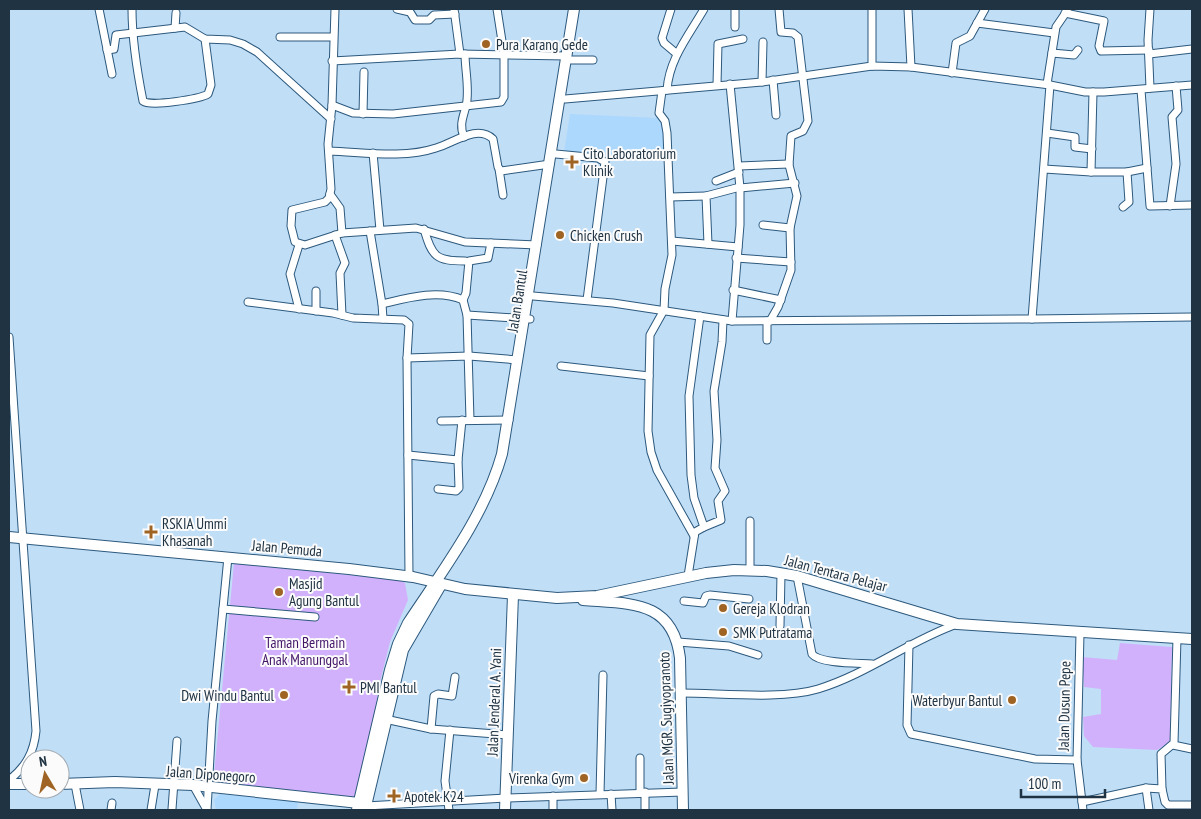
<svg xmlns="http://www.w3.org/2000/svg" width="1201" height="819" font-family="'PT Sans Narrow',sans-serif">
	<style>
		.built { fill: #acd8fd }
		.green { fill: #d2b1fc }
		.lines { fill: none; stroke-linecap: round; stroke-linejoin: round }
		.street-casing { stroke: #2c597d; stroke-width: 9 }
		.secondary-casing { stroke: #2c597d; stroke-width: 12 }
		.primary-casing { stroke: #2c597d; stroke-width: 12 }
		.street { stroke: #fff; stroke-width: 7 }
		.secondary { stroke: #fff; stroke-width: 10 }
		.primary { stroke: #fff; stroke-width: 10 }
		.poi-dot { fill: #9f6424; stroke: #fbfbfb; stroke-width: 2 }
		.labels { text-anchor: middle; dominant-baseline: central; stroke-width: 4; stroke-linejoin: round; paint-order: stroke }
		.poi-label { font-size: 15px; fill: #203343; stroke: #fbfbfb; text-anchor: start }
		.street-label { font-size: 15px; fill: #203343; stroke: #fbfbfb }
		.park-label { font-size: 15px; fill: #431569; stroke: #fbfbfb }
	</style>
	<rect width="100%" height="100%" fill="#c1def7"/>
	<g class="built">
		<polygon points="570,114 660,118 663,120 665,161 564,152"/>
		<polygon points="220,794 298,802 297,810 216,810 214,800"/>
	</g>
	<g class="green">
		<polygon points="234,563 400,580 405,583 408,600 390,642 380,682 358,802 213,785"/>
		<polygon points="1120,643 1172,647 1170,742 1157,750 1093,747 1084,736 1083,717 1101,714 1101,689 1084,687 1082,657 1117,660"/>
	</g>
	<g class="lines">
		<defs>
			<g id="street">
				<polyline points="99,9 112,74"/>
				<path d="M132,9C132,40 137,71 143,101C150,107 200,99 208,94L211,85L205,39"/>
				<polyline points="335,9 332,105 328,144 331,189 329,198 325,202 292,210 291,226 295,242 305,245 342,233 416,228 465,242 537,245"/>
				<polyline points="397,9 410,12 415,20 429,20 434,15 455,14"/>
				<polyline points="454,9 460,54"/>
				<polyline points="671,9 662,38 664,43 677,54"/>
				<polyline points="872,9 872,66"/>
				<polyline points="908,9 911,67"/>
				<polyline points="1150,9 1148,40 1150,88"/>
				<polyline points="1065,13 1104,21 1099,46 1101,51 1149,50"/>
				<polyline points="977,23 1054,33"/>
				<polyline points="735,27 735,9"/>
				<polyline points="175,28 176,13"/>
				<polyline points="280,37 333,37"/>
				<polyline points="107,50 114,49 116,35 185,27 205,39 230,40 243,44 257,52 331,119"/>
				<polyline points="1052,53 1074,55 1078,50"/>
				<polyline points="1149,54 1192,49"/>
				<polyline points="571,60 593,60"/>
				<polyline points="332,61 460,54 567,56"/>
				<polyline points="952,73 956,43 970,36 985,9"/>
				<polyline points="773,80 776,115"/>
				<polyline points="762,82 763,42"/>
				<polyline points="730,84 740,188 740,225 732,321"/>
				<polyline points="1047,84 1056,27 1067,11"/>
				<polyline points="717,85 718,44 743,39"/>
				<path d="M667,90C669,59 689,35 704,9"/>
				<polyline points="1141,90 1150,206 1192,205"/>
				<polyline points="662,91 659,113 665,121 667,133 672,255 665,289 664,310 650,335 648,431 651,452 657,470 694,536"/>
				<polyline points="1093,92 1091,172 1127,172"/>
				<polyline points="565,99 762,82 872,66 911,67 1050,85 1085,92 1104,92 1192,85"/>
				<polyline points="332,105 353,113 393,114 501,102 504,97 504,54 497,9"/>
				<polyline points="363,114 364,72"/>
				<polyline points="1047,133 1075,137 1075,147 1092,149"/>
				<path d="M464,137C459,125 463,118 466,106C470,91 465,70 465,54"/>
				<path d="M329,151C363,152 403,159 436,148C454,143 477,124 493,139L498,167L501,171L550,164"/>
				<polyline points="373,153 380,230"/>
				<polyline points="556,154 598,158 605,162 587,300"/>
				<polyline points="739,166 789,164"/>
				<polyline points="499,169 503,195"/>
				<polyline points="1044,169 1091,172"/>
				<polyline points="716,181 739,172"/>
				<polyline points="740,188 795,183"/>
				<polyline points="330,194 340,208 342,233"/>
				<polyline points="670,197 706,196"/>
				<polyline points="1170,206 1176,164 1172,117 1178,110 1176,86"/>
				<polyline points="1123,207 1129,202 1127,172 1147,168"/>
				<polyline points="763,225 790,228"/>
				<path d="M424,229C432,257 436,261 465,261"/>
				<polyline points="370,231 382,304 383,319"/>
				<polyline points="335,235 345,263 340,273 342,315"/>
				<polyline points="672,241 738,247"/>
				<polyline points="708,244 706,196 740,187"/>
				<polyline points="299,245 290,274 299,309"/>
				<polyline points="736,258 791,262"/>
				<polyline points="733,290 781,300"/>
				<polyline points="316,291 316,311"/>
				<polyline points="533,296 613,303 732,321 1032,319 1050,85"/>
				<polyline points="463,300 466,293 469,261 488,258 491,243"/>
				<polyline points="248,302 333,313 353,318 404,320 409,324 407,358 409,576"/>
				<path d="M382,304C407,298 438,289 463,300L467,315L470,420"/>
				<polyline points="467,315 530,319"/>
				<polyline points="1032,319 1192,317"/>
				<polyline points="767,321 767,340"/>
				<polyline points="770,321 778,307 791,270 790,228 797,196 789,165 791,136 803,131 808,121 798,37 793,33 781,32 779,9"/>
				<path d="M9,337L36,731C34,752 26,767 9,780"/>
				<polyline points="407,358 469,356 518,360"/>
				<polyline points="561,366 649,376"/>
				<polyline points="441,421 509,420"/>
				<polyline points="408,455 458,460"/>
				<polyline points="438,489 456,491 459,488 458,460 462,420"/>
				<polyline points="704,527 721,520 718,501 725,491 715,468 717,440 714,391 722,342 723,320"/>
				<polyline points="750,570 750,521"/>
				<polyline points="688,576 695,532 704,527 694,498 691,475 689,396 700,316"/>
				<path d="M797,576L812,654C820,664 858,663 872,664"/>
				<polyline points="684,601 703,603 706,596 710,595 749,599"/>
				<polyline points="223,609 315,617"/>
				<polyline points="780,626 781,573"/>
				<polyline points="1080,633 1077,760 1083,810"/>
				<polyline points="678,642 729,646 758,655"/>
				<polyline points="909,645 907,725 911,734 1035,759 1077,760"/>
				<path d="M681,693C721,693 781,700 818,689C867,674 909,641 957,624"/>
				<polyline points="385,719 431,729 508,735"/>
				<polyline points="431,729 434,696 438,694 452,696 455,677"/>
				<polyline points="1173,745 1192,749"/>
				<polyline points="640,758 640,793"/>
				<polyline points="75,784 80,810"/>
				<polyline points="193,785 207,810"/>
				<polyline points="1146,788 1149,810"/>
				<polyline points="1162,789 1161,754 1174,743 1177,638"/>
				<polyline points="645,792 645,810"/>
				<polyline points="600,794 603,675"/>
				<polyline points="611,794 612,810"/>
				<polyline points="1082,802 1146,788 1162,789 1165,802 1168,805 1192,805"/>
				<polyline points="366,806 506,798 683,792"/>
				<polyline points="172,809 177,741"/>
				<polyline points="111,810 112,803"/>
				<polyline points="151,810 155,785"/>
				<polyline points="207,810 212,721 228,557"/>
				<polyline points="449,810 445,781 450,730"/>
				<polyline points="553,810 553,796"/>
			</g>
			<g id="secondary">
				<path d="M583,600C631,604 673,600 680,658L683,810"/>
				<polyline points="9,784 30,784"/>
				<polyline points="60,784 115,782 193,785 359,803"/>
				<polyline points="505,810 513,595"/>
			</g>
			<g id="primary">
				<polyline points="9,537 349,569 413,577 465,589 557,598 597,596 706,573 734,570 767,571 797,576 957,624 1192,639"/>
				<path d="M357,810L390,670L398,644L408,623C443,570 485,515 502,454L574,9"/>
				<polyline points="365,810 403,650 441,585"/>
			</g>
		</defs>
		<use href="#street" class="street-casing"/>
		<use href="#secondary" class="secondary-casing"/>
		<use href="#primary" class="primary-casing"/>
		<use href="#street" class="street"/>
		<use href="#secondary" class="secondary"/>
		<use href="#primary" class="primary"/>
	</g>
	<g class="poi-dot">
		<circle cx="486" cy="44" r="5"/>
		<path d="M569.5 154.5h5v5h5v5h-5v5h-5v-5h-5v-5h5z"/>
		<circle cx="560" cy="235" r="5"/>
		<path d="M148.5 524.5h5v5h5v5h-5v5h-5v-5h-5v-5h5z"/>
		<circle cx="279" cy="592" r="5"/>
		<circle cx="723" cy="608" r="5"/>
		<circle cx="723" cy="632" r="5"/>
		<path d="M346.5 679.5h5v5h5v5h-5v5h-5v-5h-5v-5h5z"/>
		<circle cx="284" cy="695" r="5"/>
		<circle cx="1012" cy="700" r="5"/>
		<circle cx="584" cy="778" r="5"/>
		<path d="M391.5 788.5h5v5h5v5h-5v5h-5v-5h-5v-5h5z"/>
	</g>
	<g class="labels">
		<g class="poi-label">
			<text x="496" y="44">Pura Karang Gede</text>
			<text x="583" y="153">Cito Laboratorium<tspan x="583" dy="17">Klinik</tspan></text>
			<text x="570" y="235">Chicken Crush</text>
			<text x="162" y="523">RSKIA Ummi<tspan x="162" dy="17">Khasanah</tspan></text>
			<text x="289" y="583">Masjid<tspan x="289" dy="17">Agung Bantul</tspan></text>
			<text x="733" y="608">Gereja Klodran</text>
			<text x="733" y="632">SMK Putratama</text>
			<text x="360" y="687">PMI Bantul</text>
			<text x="274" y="695" text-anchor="end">Dwi Windu Bantul</text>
			<text x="1002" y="700" text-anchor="end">Waterbyur Bantul</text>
			<text x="574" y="778" text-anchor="end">Virenka Gym</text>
			<text x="404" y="796">Apotek K24</text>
		</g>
		<g class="street-label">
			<text transform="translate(517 301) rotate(-81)">Jalan Bantul</text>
			<text transform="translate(287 548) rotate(5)">Jalan Pemuda</text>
			<text transform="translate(836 573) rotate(15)">Jalan Tentara Pelajar</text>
			<text transform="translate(494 702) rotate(-88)">Jalan Jenderal A. Yani</text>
			<text transform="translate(1064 706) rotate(-89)">Jalan Dusun Pepe</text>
			<text transform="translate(666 718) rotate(-92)">Jalan MGR. Sugiyopranoto</text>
			<text transform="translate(211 774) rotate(4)">Jalan Diponegoro</text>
		</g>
		<g class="park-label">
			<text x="305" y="642">Taman Bermain<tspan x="305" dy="17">Anak Manunggal</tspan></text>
		</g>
	</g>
	<rect width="1201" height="819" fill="none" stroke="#203343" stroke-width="20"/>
	<g transform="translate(45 774) rotate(351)"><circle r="24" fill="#fbfbfb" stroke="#a3abb1"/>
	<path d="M0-4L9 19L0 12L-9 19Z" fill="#9f6424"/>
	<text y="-8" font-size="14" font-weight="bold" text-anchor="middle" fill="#203343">N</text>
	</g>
	<path d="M1021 789v8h84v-8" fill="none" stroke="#203343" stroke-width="2.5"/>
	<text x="1028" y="789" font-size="15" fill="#203343" stroke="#fbfbfb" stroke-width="4" paint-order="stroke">100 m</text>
</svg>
